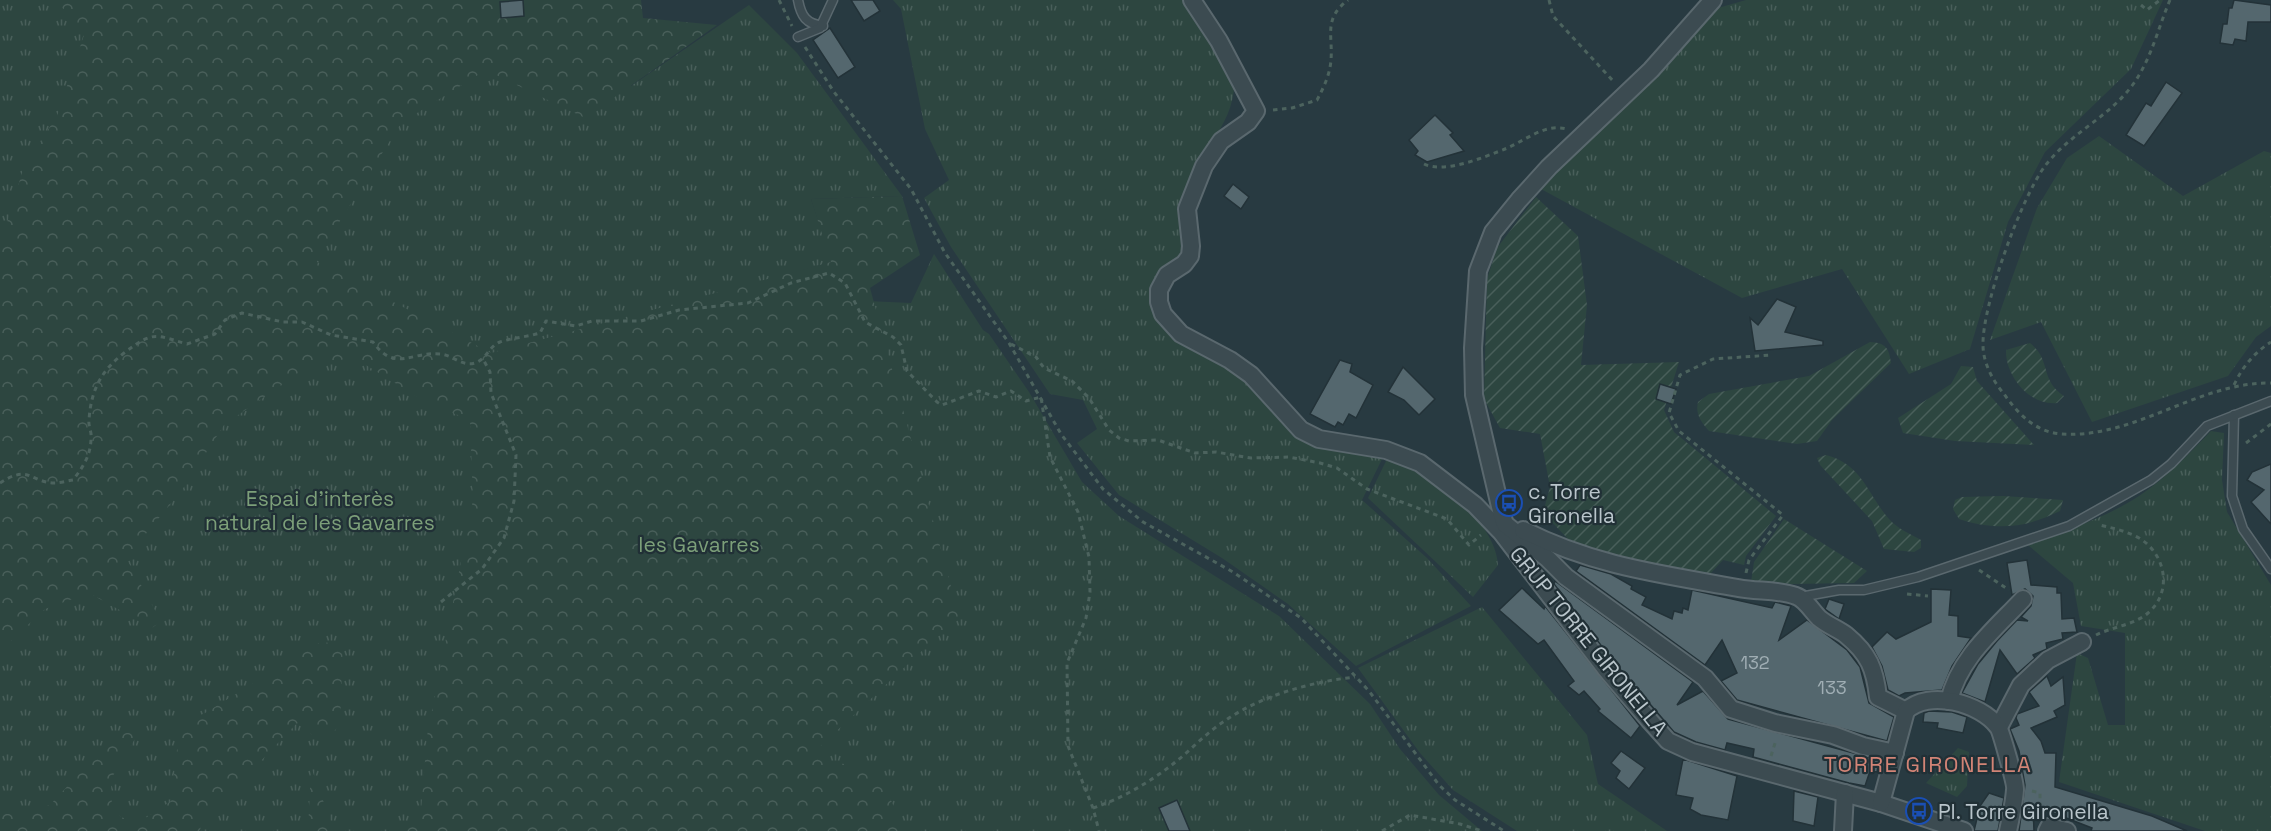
<svg xmlns="http://www.w3.org/2000/svg" width="2271" height="831" font-family="'Space Grotesk',sans-serif">
	<style>
		.grass { fill: url(#grass-tufts) }
		.forest { fill: url(#forest-crowns) }
		.garden { fill: url(#garden-furrows) }
		.building { fill: #54676e; stroke: #233238; stroke-width: 1.5 }
		.lines { fill: none; stroke-linecap: round; stroke-linejoin: round }
		.service-casing { stroke: #5a686e; stroke-width: 11 }
		.minor-casing { stroke: #5a686e; stroke-width: 20 }
		.path { stroke: #4c635e; stroke-width: 3; stroke-dasharray: 4.5 4.5; stroke-linecap: butt }
		.service { stroke: #3c4b51; stroke-width: 8 }
		.minor { stroke: #3c4b51; stroke-width: 16 }
		.labels { text-anchor: middle; dominant-baseline: central; stroke-width: 4.5; stroke-linejoin: round; paint-order: stroke }
		.number-label { font-size: 18px; fill: #a0aeb4 }
		.poi-label { font-size: 21px; fill: #b9c5cb; stroke: #213036; text-anchor: start }
		.park-label { font-size: 21px; fill: #7c9f79; stroke: #213036 }
		.street-label { font-size: 21px; fill: #b9c5cb; stroke: #213036 }
		.neighbourhood-label { font-size: 22px; letter-spacing: 1.5px; fill: #d28476; stroke: #213036 }
	</style>
	<defs>
		<pattern id="grass-tufts" width="24" height="20" patternUnits="userSpaceOnUse" patternTransform="scale(1.5)"><rect width="24" height="20" fill="#2d4640"/><path d="M3 7l-1-3M5 7V3M7 7l1-3M15 17l-1-3M17 17v-4M19 17l1-3" fill="none" stroke="#495f5a"/></pattern>
		<pattern id="forest-crowns" width="20" height="18" patternUnits="userSpaceOnUse" patternTransform="scale(1.5)"><rect width="20" height="18" fill="#2d4640"/><path d="M2 6a3 3 0 1 1 6 0M12 15a3 3 0 1 1 6 0" fill="none" stroke="#495f5a"/></pattern>
		<pattern id="garden-furrows" width="10" height="10" patternUnits="userSpaceOnUse" patternTransform="scale(1.5)"><rect width="10" height="10" fill="#2d4640"/><path d="M-1 1l2-2M0 10L10 0M9 11l2-2" fill="none" stroke="#495f5a"/></pattern>
	</defs>
	<rect width="100%" height="100%" fill="#283a41"/>
	<g class="grass">
		<polygon points="0,0 608,0 631,86 749,5 797,53 902,196 811,199 832,262 752,284 844,300 911,303 934,254 983,330 989,334 1029,392 1082,482 1119,516 1279,616 1370,704 1400,749 1439,795 1482,831 0,831"/>
		<path d="M893,0H1188L1234,81C1236,126 1193,157 1182,199C1178,216 1183,238 1183,255L1168,269L1163,322L1238,369L1285,414L1308,443L1383,457L1362,500L1427,558L1471,606L1356,666L1288,604L1222,558L1119,495L1077,443L1097,429L1083,400L1050,394L951,247L924,198L949,180L925,129L901,9Z"/>
		<polygon points="1746,0 2163,0 2131,69 2045,152 2008,222 1970,349 1909,374 1842,269 1742,298 1541,189 1718,8"/>
		<polygon points="2099,136 2183,196 2264,151 2271,153 2271,326 2256,337 2228,376 2092,422 2041,322 1990,340 2037,208 2067,158"/>
		<path d="M2211,431L2224,433L2222,480L2227,512L2271,585V831H2205L2059,782L2077,653L2088,658L2108,725H2125V633L2081,626L2073,583L2028,545C2065,530 2106,518 2139,496C2166,478 2189,454 2211,431Z"/>
		<path d="M1388,457C1403,464 1422,470 1435,479C1461,499 1496,532 1498,565L1473,597L1368,498Z"/>
		<polygon points="1482,607 1587,735 1598,784 1667,831 1517,831 1453,790 1420,753 1358,668"/>
		<polygon points="1958,748 1969,752 1967,786 1957,797 1926,783"/>
	</g>
	<g class="forest">
		<polygon points="55,0 641,0 643,18 717,25 585,118 486,70 401,123 315,261 491,353 831,262 811,199 902,196 920,255 870,288 959,616 810,756 878,772 905,831 401,831 421,811 427,736 473,500 470,420 424,401 353,357 304,369 224,425 182,490 126,558 161,621 152,628 89,593 45,609 0,651 0,247 24,166 57,116 85,32"/>
		<polygon points="343,642 340,724 324,744 297,723 201,824 200,831 0,831 0,814 14,814 50,805 116,734 139,732 111,779 112,811 135,825 171,801 180,724 205,713 319,643"/>
		<polygon points="311,767 334,831 308,831"/>
	</g>
	<g class="garden">
		<polygon points="1536,197 1578,236 1587,305 1581,365 1679,362 1664,410 1674,432 1776,516 1746,556 1744,565 1723,560 1710,574 1615,557 1569,540 1543,513 1550,487 1540,434 1500,428 1484,399 1487,279 1497,248"/>
		<path d="M1870,342C1886,343 1889,348 1891,363L1832,420L1817,441L1797,444L1709,431C1701,422 1695,414 1698,402L1709,394L1809,376Z"/>
		<path d="M2030,343C2052,360 2039,379 2064,396L2057,403C2029,406 2005,375 2006,350Z"/>
		<polygon points="1961,366 1973,367 1977,381 2034,445 1955,441 1903,433 1898,418 1951,384"/>
		<path d="M1826,455C1865,465 1869,500 1893,523C1901,530 1912,535 1921,540V548L1914,552L1884,549L1872,521L1820,465L1817,458Z"/>
		<path d="M2003,496L2063,500L2060,511C2026,528 1995,531 1959,519L1953,509L1955,500L1962,497Z"/>
		<polygon points="1784,519 1867,571 1854,583 1792,584 1751,582 1754,562"/>
	</g>
	<g class="building">
		<polygon points="523,0 524,16 501,18 500,2"/>
		<polygon points="851,0 873,0 880,11 864,21"/>
		<polygon points="2234,0 2271,5 2271,22 2248,22 2246,41 2235,39 2233,45 2220,43 2223,24 2227,24 2229,8 2232,8"/>
		<polygon points="830,28 855,67 838,78 813,40"/>
		<polygon points="2166,82 2182,93 2144,146 2126,135 2146,103 2151,106"/>
		<polygon points="1435,115 1453,133 1450,135 1464,151 1427,162 1415,155 1418,151 1409,140"/>
		<polygon points="1233,184 1249,197 1241,209 1224,196"/>
		<polygon points="1777,299 1796,307 1785,332 1823,341 1823,345 1755,351 1750,318 1758,325"/>
		<polygon points="1340,360 1352,364 1350,372 1373,385 1356,418 1349,414 1343,425 1338,422 1335,427 1310,414"/>
		<polygon points="1403,367 1435,399 1419,415 1404,400 1388,392"/>
		<polygon points="1660,384 1676,389 1671,404 1656,399"/>
		<polygon points="2271,464 2271,524 2251,502 2264,490 2247,480 2252,472"/>
		<polygon points="2027,560 2031,585 2057,587 2057,593 2061,593 2062,619 2074,618 2077,632 2062,633 2063,639 2046,643 2047,649 2033,655 2035,658 2017,674 2000,650 1985,702 1962,693 1978,664 1997,641 2017,620 2028,621 2021,617 2031,606 2033,596 2025,589 2012,595 2007,563"/>
		<polygon points="1580,565 1611,574 1632,586 1631,589 1646,597 1642,605 1672,619 1674,611 1682,613 1683,608 1688,610 1692,590 1772,608 1775,602 1791,606 1779,640 1807,620 1847,650 1860,667 1869,703 1894,717 1887,741 1737,700 1721,681 1737,673 1722,640 1705,665 1576,571"/>
		<polygon points="1555,581 1693,682 1677,705 1703,691 1728,719 1879,760 1877,772 1870,771 1865,786 1849,783 1753,757 1754,749 1727,743 1725,750 1696,742 1674,732 1613,661 1554,584"/>
		<polygon points="1522,588 1544,609 1545,606 1640,726 1631,738 1598,711 1600,709 1584,691 1579,695 1568,686 1574,681 1544,640 1538,644 1499,610"/>
		<polygon points="1931,589 1951,590 1949,615 1958,616 1958,636 1971,638 1952,666 1942,690 1905,693 1899,696 1888,690 1882,666 1872,647 1887,632 1896,639 1931,622"/>
		<polygon points="1829,599 1844,604 1839,619 1825,609"/>
		<polygon points="2047,676 2051,686 2063,677 2065,705 2054,711 2057,717 2031,728 2041,741 2045,753 2056,753 2055,787 2152,816 2187,831 2091,831 2092,828 2033,805 2034,831 2019,831 2025,785 2019,751 2010,729 2019,725 2016,718 2017,714 2039,706 2029,692"/>
		<polygon points="1929,711 1952,712 1967,717 1963,733 1937,728 1938,723 1923,722 1924,713"/>
		<polygon points="1621,751 1645,768 1629,789 1616,778 1620,771 1611,763"/>
		<polygon points="1683,759 1737,776 1728,820 1701,815 1690,809 1693,798 1676,795"/>
		<polygon points="1794,791 1818,797 1814,826 1793,821"/>
		<polygon points="1989,793 2004,798 1998,831 1974,831 1980,806"/>
		<polygon points="1177,800 1190,831 1169,831 1159,808"/>
	</g>
	<g class="lines">
		<defs>
			<g id="service">
				<path d="M798,0C801,16 806,24 823,26"/>
				<polyline points="798,37 820,28 833,0"/>
				<polyline points="2234,415 2232,496 2243,529 2271,569"/>
				<polyline points="1800,597 1839,590 1864,590 1918,577 2069,526 2151,480 2171,464 2207,426 2271,401"/>
			</g>
			<g id="minor">
				<polyline points="1192,0 1219,41 1256,111 1248,122 1221,141 1204,166 1187,209 1191,246 1190,256 1184,264 1167,275 1159,290 1159,302 1163,314 1181,334 1230,360 1251,375 1301,430 1319,439 1386,450 1420,463 1475,505 1501,532 1605,668 1650,721 1668,741 1692,752 1881,803 1964,831"/>
				<polyline points="1713,0 1651,70 1549,167 1519,200 1493,232 1478,271 1473,348 1474,395 1502,515 1505,524 1548,559 1566,577 1705,678 1731,709 1775,723 1833,735 1863,746 1895,753"/>
				<path d="M1523,530C1594,566 1661,574 1738,588C1757,592 1777,589 1796,596C1805,599 1812,611 1819,618C1827,625 1838,629 1846,635C1869,654 1875,669 1878,697L1906,711"/>
				<path d="M1949,701C1959,658 1994,630 2023,599"/>
				<polyline points="1999,727 2021,685 2048,660 2082,642"/>
				<path d="M1881,803L1906,711C1928,689 1981,703 1998,727C2001,731 2016,784 2015,790C2014,803 2011,817 2008,831"/>
				<polyline points="1843,831 1845,793"/>
				<polyline points="2047,831 2049,827 2067,831"/>
			</g>
		</defs>
		<use href="#service" class="service-casing"/>
		<use href="#minor" class="minor-casing"/>
		<g class="path">
			<polyline points="779,0 792,26"/>
			<polyline points="1549,0 1553,16 1615,83"/>
			<path d="M2170,0C2158,28 2152,57 2134,83C2110,117 2070,133 2045,166C2021,198 1982,306 1983,345C1983,363 1993,381 2004,394C2018,414 2036,432 2061,434C2136,439 2197,382 2271,383"/>
			<polyline points="2141,5 2147,10 2160,0"/>
			<polyline points="805,47 834,92 911,189 945,253 1009,343 1061,434 1103,489 1143,522 1233,572 1301,618 1369,691 1439,785 1455,800 1504,831"/>
			<path d="M1273,110L1292,108L1317,100C1324,87 1330,74 1331,60C1333,35 1323,19 1348,0"/>
			<path d="M1424,164C1445,174 1484,157 1505,149C1525,141 1544,123 1567,129"/>
			<polyline points="1011,344 1036,357 1044,368 1072,381 1089,398 1109,430 1119,438 1129,441 1158,440 1195,453 1216,452 1251,458 1289,457 1320,463 1337,468 1367,489 1447,519 1469,545 1481,535"/>
			<path d="M2234,385C2243,366 2254,353 2271,342"/>
			<polyline points="2246,443 2271,424"/>
			<path d="M0,483C29,464 30,482 54,483C60,483 67,481 73,480C83,467 91,455 91,438C92,432 88,426 89,420C91,390 101,371 124,353C154,330 155,335 187,344L215,334L225,320L242,313L283,322H302L331,335L373,342C395,373 412,351 440,354C453,355 462,367 475,363C487,359 489,346 500,342C511,338 527,337 540,333L546,321L576,326L592,321H641L679,310L748,303L791,283L829,273L845,283L865,322L893,337L901,345L907,371L937,402L942,405L979,391L996,397L1011,391L1026,401L1041,397L1050,457L1078,512L1089,557L1090,592L1086,618L1067,663L1068,746L1093,808L1099,831"/>
			<polyline points="1979,570 2009,590"/>
			<polyline points="1746,573 1749,560 1783,515 1679,431 1669,413 1680,375 1713,359 1772,355"/>
			<polyline points="1907,594 1928,596"/>
			<polyline points="441,602 482,569 504,538 514,501 516,455 491,393 490,372 483,359"/>
			<path d="M2096,635C2112,627 2134,625 2148,613C2173,592 2166,554 2139,538C2126,531 2113,528 2099,525"/>
			<polyline points="1771,756 1776,740"/>
			<polyline points="2032,791 2040,793 2040,814"/>
			<path d="M1093,808C1121,799 1150,782 1173,764C1191,750 1207,732 1226,720C1263,695 1311,682 1355,677"/>
			<polyline points="1382,831 1410,815 1460,824 1482,831"/>
		</g>
		<use href="#service" class="service"/>
		<use href="#minor" class="minor"/>
	</g>
	<defs>
		<symbol id="bus-ring" viewBox="-11 -11 22 22"><circle r="9.5" fill="#213036" stroke="#1a4fb4" stroke-width="1.5"/><path d="M-5-6H5V4H4V6H2V4H-2V6H-4V4H-5ZM-3.5-4V0h7V-4ZM-3.5 1.2v1.5H-2V1.2ZM2 1.2v1.5H3.5V1.2Z" fill="#1a4fb4"/></symbol>
	</defs>
	<g fill-rule="evenodd">
		<use href="#bus-ring" x="1494" y="488" width="30" height="30"/>
		<use href="#bus-ring" x="1904" y="796" width="30" height="30"/>
	</g>
	<g class="labels">
		<g class="number-label">
			<text x="1755" y="662">132</text>
			<text x="1832" y="687">133</text>
		</g>
		<g class="poi-label">
			<text x="1528" y="491">c. Torre<tspan x="1528" dy="24">Gironella</tspan></text>
			<text x="1938" y="811">Pl. Torre Gironella</text>
		</g>
		<g class="park-label">
			<text x="320" y="498">Espai d'interès<tspan x="320" dy="24">natural de les Gavarres</tspan></text>
			<text x="699" y="544">les Gavarres</text>
		</g>
		<g class="street-label">
			<text transform="translate(1589 641) rotate(51)">GRUP TORRE GIRONELLA</text>
		</g>
		<g class="neighbourhood-label">
			<text x="1928" y="764">TORRE GIRONELLA</text>
		</g>
	</g>
</svg>
